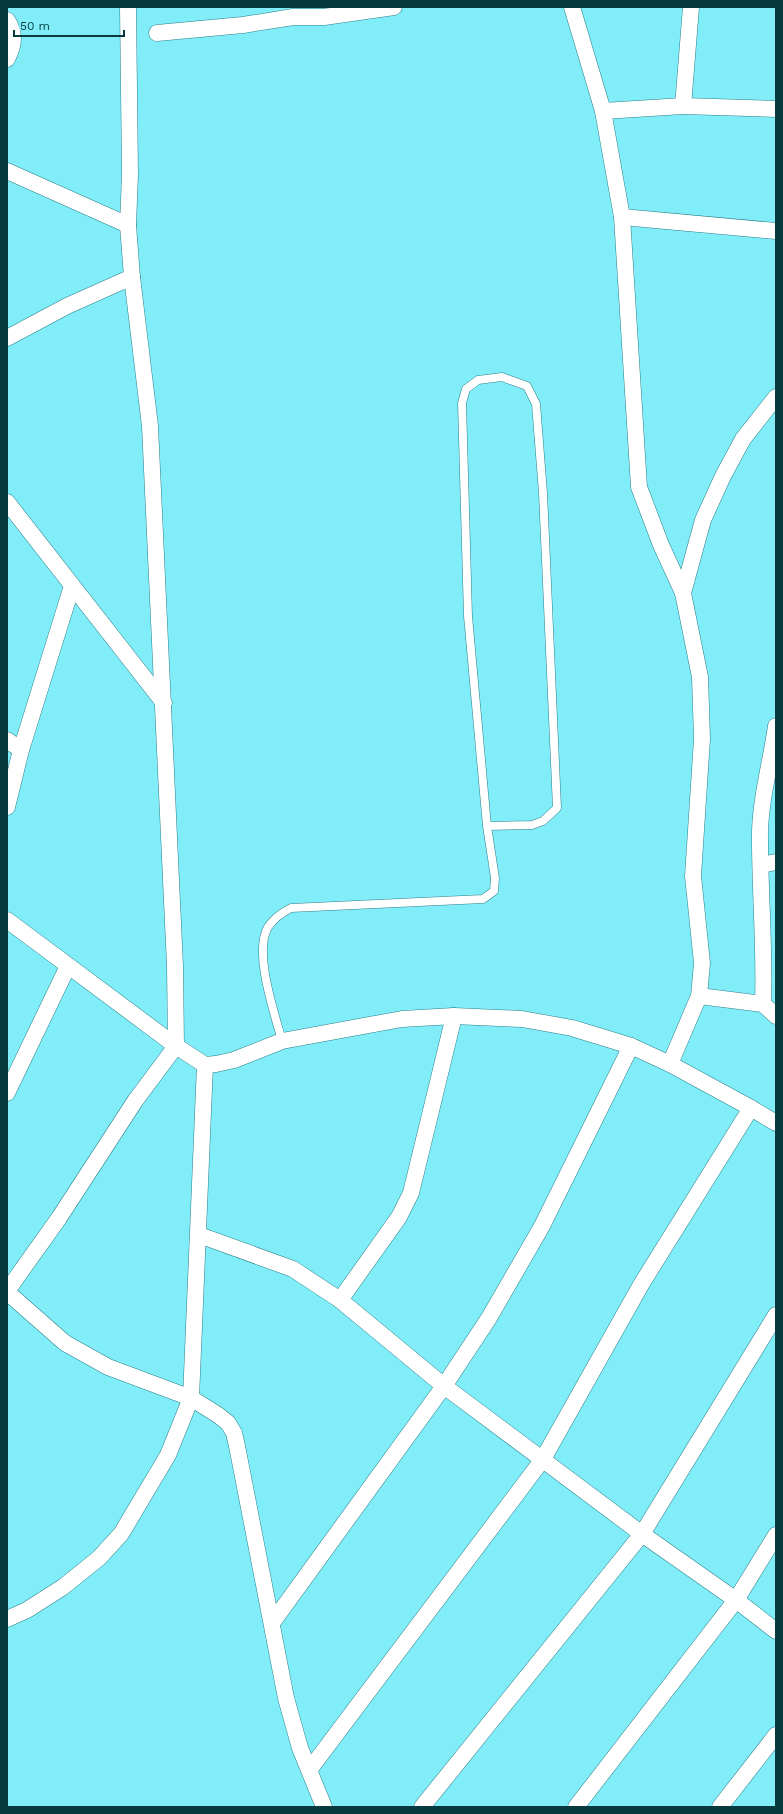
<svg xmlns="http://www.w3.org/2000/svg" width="783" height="1814" font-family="'Work Sans',sans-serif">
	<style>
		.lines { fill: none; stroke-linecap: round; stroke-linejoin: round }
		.service-casing { stroke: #2a8089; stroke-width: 9 }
		.minor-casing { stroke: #2a8089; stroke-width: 17 }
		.service { stroke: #fff; stroke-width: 8 }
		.minor { stroke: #fff; stroke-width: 16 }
	</style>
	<rect width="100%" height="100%" fill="#81edf9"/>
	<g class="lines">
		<defs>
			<path id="service" d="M282,1041C275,1014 253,953 268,927C274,918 281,913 291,908L483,899L494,891L495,878L487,826L468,616L462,403L466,389L478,380L502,377L527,386L536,404L543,493L557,808L543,821L532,825L487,826"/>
			<g id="minor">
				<polyline points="572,7 603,111 622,217 639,487 661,545 683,593 700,677 702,739 693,876 702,963 699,996 670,1064"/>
				<path d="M7,20C16,33 14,46 7,59"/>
				<polyline points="157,33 243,25 293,17 324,17 394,7"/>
				<polyline points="683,106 691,7"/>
				<polyline points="603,111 683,106 776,109"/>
				<polyline points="7,171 128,225"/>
				<polyline points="622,217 776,231"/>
				<polyline points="7,338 67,306 132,277"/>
				<polyline points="7,502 164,703"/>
				<polyline points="683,593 703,520 723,476 743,439 776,397"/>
				<polyline points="7,740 21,750"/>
				<polyline points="7,807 21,750 72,586"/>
				<polyline points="761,865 776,862"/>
				<polyline points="7,920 176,1046 205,1065 216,1064 234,1060 282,1041 402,1019 454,1016 522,1019 572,1028 631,1046 670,1064 751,1108 776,1123"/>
				<polyline points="699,996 763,1004 776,1016"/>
				<path d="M763,1004C765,949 760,895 760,840C759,804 771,762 776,726"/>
				<polyline points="7,1093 68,966"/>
				<polyline points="199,1235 293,1269 340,1300 444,1386 642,1534 736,1600 776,1631"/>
				<polyline points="7,1291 59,1218 135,1101 176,1046 175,966 150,426 132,277 128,225 130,174 128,7"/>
				<polyline points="7,1292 65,1343 108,1367 191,1398 218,1415 228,1423 234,1433 237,1446 286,1698 300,1748 324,1807"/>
				<polyline points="340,1300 399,1217 411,1193 454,1016"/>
				<polyline points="7,1619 27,1610 63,1587 99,1558 121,1534 168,1455 191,1398 205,1065"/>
				<polyline points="272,1623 444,1386 489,1318 542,1226 631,1046"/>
				<polyline points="310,1769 543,1459 642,1283 751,1108"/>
				<polyline points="422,1807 642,1534 776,1315"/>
				<polyline points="576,1807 736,1600 776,1535"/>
				<polyline points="720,1807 776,1735"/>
			</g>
		</defs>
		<use href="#service" class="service-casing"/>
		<use href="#minor" class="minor-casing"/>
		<use href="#service" class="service"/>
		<use href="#minor" class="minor"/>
	</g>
	<rect width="783" height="1814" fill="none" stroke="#073a3e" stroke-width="16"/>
	<path d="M14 30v6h110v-6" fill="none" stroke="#073a3e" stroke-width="2"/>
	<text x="20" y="30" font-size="12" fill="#073a3e" stroke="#81edf9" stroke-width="3" paint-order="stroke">50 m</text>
</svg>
